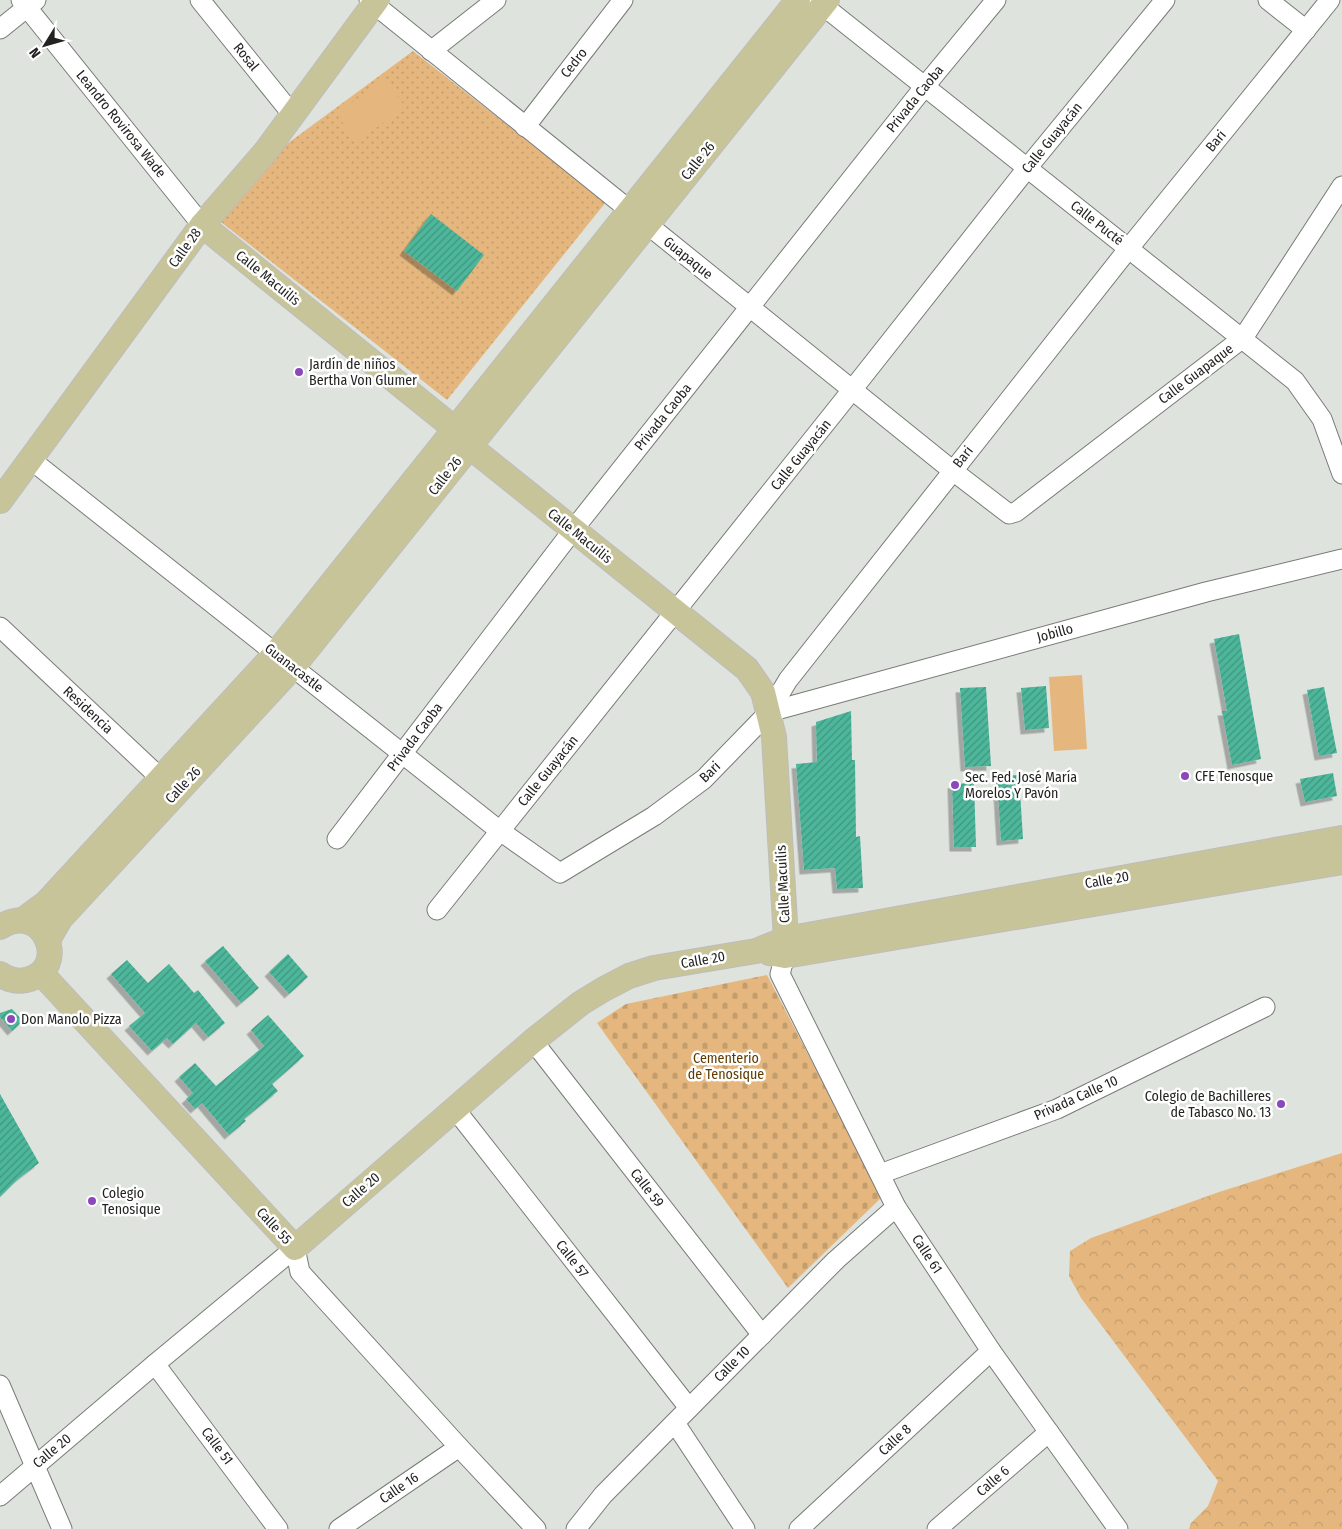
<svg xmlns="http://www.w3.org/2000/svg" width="1342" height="1529" font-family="'Fira Sans Condensed',sans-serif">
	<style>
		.forest { fill: url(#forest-crowns) }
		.cemetery { fill: url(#cemetery-stones) }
		.park { fill: url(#park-dots) }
		.pitch { fill: #e5b77e }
		.building { fill: url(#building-hatch); filter: url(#shadow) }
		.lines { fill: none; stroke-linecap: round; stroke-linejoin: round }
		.minor-casing { stroke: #787b77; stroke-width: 21 }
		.major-casing { stroke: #bdbdbd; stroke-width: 26 }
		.minor { stroke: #fff; stroke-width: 19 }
		.major { stroke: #c8c49a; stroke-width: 24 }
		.poi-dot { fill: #8b48bd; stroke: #fff; stroke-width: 2 }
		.labels { text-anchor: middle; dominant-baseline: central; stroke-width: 5; stroke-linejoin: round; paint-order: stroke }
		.street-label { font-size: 14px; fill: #232422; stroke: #fff }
		.poi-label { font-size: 14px; fill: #232422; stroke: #fff; text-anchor: start }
		.park-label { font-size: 14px; fill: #5f3b01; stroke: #fff }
	</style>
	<defs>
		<pattern id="forest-crowns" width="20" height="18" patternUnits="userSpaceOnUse" patternTransform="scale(1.25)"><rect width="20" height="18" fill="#e5b77e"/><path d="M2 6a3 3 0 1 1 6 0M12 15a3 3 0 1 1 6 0" fill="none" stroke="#c49d6d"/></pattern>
		<pattern id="cemetery-stones" width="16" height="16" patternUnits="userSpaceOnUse" patternTransform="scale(1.25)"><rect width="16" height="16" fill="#e5b77e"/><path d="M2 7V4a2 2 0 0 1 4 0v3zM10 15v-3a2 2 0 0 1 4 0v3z" fill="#c49d6d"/></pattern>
		<pattern id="park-dots" width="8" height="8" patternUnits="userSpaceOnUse" patternTransform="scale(1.25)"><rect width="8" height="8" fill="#e5b77e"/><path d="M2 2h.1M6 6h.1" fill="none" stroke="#c49d6d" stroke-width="1.8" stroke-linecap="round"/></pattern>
		<pattern id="building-hatch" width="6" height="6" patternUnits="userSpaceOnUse" patternTransform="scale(1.25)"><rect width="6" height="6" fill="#4db79b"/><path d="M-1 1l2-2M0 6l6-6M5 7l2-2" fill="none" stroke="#40957e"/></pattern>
		<filter id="shadow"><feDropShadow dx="-4.5" dy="4.5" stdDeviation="0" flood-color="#0004"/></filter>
	</defs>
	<rect width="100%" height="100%" fill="#dfe3de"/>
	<polygon class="forest" points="1342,1153 1342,1529 1189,1529 1191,1523 1208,1506 1218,1481 1081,1298 1069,1276 1070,1251 1091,1238 1219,1192"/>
	<polygon class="cemetery" points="767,975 882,1197 788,1288 597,1023 626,1004"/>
	<polygon class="park" points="413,51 606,202 447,400 221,222 272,155"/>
	<g class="pitch">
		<polygon points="382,81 387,82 403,104 402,110 358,140 353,138 338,116 340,111"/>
		<polygon points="1082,675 1087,749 1054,751 1049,677"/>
	</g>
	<g class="building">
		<polygon points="431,214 484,255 457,291 404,251"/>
		<polygon points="1239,634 1261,759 1232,765 1222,711 1227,711 1214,639"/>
		<polygon points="1046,686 1049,728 1025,730 1021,688"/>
		<polygon points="986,687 991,766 965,767 960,688"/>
		<polygon points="1324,687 1337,753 1319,756 1307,690"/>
		<polygon points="851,711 852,760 855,760 856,837 860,836 863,888 837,889 835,868 804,870 796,764 817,762 816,722"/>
		<polygon points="1333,773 1337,796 1305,802 1300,779"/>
		<polygon points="1019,775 1023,839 1001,841 997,776"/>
		<polygon points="974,783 976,847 954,847 952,784"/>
		<polygon points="223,946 259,988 241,1003 205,961"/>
		<polygon points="288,954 308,977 289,994 269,972"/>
		<polygon points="127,960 148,983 169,964 194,993 198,990 225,1023 208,1037 196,1023 173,1044 167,1038 152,1051 129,1026 145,1013 111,974"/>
		<polygon points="12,1009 23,1021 12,1031 0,1017 0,1013"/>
		<polygon points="268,1015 304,1056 272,1084 278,1091 244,1119 246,1121 229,1135 202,1103 195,1109 186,1099 193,1093 179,1077 195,1063 216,1086 264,1046 251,1030"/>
		<polygon points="0,1094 39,1163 18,1179 0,1197"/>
	</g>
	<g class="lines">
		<defs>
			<g id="minor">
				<polyline points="21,0 202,225"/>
				<polyline points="200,0 292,114"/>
				<polyline points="369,0 953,471 1009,514 1016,512 1243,338 1342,186"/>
				<polyline points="816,0 1295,381 1322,419 1342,474"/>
				<polyline points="1268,0 1306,30"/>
				<polyline points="0,29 36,0"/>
				<polyline points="431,51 496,0"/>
				<polyline points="525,127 623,0"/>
				<polyline points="30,459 500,831 560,873 654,816 704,779 769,712 788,680 1129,248 1330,0"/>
				<polyline points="0,627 170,787"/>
				<polyline points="769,712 1206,592 1342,559"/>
				<polyline points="337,839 573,530 925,86 996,0"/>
				<polyline points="437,910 852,390 1028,167 1165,0"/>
				<polyline points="785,956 780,974 896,1207 991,1351 1118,1529"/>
				<polyline points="533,1041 762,1335"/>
				<polyline points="455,1109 689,1408"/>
				<polyline points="880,1174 1057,1109 1265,1007"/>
				<polyline points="155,1364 278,1529"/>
				<polyline points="0,1385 62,1529"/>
				<polyline points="675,1423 745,1529"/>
				<polyline points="0,1496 155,1364 295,1248 300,1272 459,1447 536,1529"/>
				<polyline points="339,1529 459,1447"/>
				<polyline points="576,1529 603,1495 836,1260 896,1207"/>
				<polyline points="799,1529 991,1351"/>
				<polyline points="937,1529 1049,1432"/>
			</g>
			<g id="major">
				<polyline points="202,225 455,429 469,446 747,669 763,692 774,737 786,939 785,954"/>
				<polyline points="0,501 202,225 266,151 377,0"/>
				<polyline points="23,920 46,903 276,653 798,0"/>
				<path d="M0,927C44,899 72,970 26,980C16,982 8,980 0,974"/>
				<polyline points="48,940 60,919 293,667 827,0"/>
				<polyline points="769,953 785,956 1342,862"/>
				<polyline points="41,973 295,1248 533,1041 581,1003 604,989 629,976 654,968 756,951 786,939 1342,838"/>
			</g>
		</defs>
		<use href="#minor" class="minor-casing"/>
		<use href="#major" class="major-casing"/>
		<use href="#minor" class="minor"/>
		<use href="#major" class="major"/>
	</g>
	<g class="poi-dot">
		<circle cx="299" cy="372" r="5"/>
		<circle cx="1185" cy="776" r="5"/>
		<circle cx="955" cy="785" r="5"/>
		<circle cx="11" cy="1019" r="5"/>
		<circle cx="1281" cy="1104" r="5"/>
		<circle cx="92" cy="1201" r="5"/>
	</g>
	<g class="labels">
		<g class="street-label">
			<text transform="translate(246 57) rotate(51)">Rosal</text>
			<text transform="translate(574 63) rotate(-52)">Cedro</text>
			<text transform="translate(915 99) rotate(-51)">Privada Caoba</text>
			<text transform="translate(121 124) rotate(51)">Leandro Rovirosa Wade</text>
			<text transform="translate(1052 138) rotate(-51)">Calle Guayacán</text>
			<text transform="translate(1216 141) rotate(-51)">Bari</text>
			<text transform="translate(698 161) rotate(-51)">Calle 26</text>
			<text transform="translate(1097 223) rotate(38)">Calle Pucté</text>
			<text transform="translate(185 248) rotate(-54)">Calle 28</text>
			<text transform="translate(688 258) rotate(39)">Guapaque</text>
			<text transform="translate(268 278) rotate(39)">Calle Macuilis</text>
			<text transform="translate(1196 374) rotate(-37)">Calle Guapaque</text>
			<text transform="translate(663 417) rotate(-51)">Privada Caoba</text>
			<text transform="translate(801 455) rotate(-51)">Calle Guayacán</text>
			<text transform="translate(963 457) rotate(-52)">Bari</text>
			<text transform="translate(445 476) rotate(-52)">Calle 26</text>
			<text transform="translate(580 536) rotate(39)">Calle Macuilis</text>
			<text transform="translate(1055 633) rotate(-15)">Jobillo</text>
			<text transform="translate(294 668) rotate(38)">Guanacastle</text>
			<text transform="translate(88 710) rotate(43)">Residencia</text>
			<text transform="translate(415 737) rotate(-53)">Privada Caoba</text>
			<text transform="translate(548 771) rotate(-51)">Calle Guayacán</text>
			<text transform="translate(710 772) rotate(-44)">Bari</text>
			<text transform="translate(183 785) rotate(-47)">Calle 26</text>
			<text transform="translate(1107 880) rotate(-10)">Calle 20</text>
			<text transform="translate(783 884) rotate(-93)">Calle Macuilis</text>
			<text transform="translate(703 960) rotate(-10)">Calle 20</text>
			<text transform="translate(1076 1098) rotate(-24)">Privada Calle 10</text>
			<text transform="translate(647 1188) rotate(52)">Calle 59</text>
			<text transform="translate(361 1190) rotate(-41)">Calle 20</text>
			<text transform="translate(274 1226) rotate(47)">Calle 55</text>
			<text transform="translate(927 1254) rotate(57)">Calle 61</text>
			<text transform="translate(572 1259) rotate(52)">Calle 57</text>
			<text transform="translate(732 1364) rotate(-45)">Calle 10</text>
			<text transform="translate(895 1440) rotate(-43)">Calle 8</text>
			<text transform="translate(217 1446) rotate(53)">Calle 51</text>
			<text transform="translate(52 1451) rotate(-40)">Calle 20</text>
			<text transform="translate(993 1481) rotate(-41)">Calle 6</text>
			<text transform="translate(399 1488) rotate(-34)">Calle 16</text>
		</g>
		<g class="poi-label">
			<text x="309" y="364">Jardín de niños<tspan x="309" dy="16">Bertha Von Glumer</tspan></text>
			<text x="1195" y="776">CFE Tenosque</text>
			<text x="965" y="777">Sec. Fed. José María<tspan x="965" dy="16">Morelos Y Pavón</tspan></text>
			<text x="21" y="1019">Don Manolo Pizza</text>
			<text x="1271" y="1096" text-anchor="end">Colegio de Bachilleres<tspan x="1271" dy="16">de Tabasco No. 13</tspan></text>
			<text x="102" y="1193">Colegio<tspan x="102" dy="16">Tenosique</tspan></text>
		</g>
		<g class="park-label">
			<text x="726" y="1058">Cementerio<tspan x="726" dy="16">de Tenosique</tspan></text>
		</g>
	</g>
	<g transform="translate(45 45) rotate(233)" stroke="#ffffff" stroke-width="4" paint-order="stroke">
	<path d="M0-4L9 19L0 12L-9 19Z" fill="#232422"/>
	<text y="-8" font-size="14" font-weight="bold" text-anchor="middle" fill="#232422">N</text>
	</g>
</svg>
